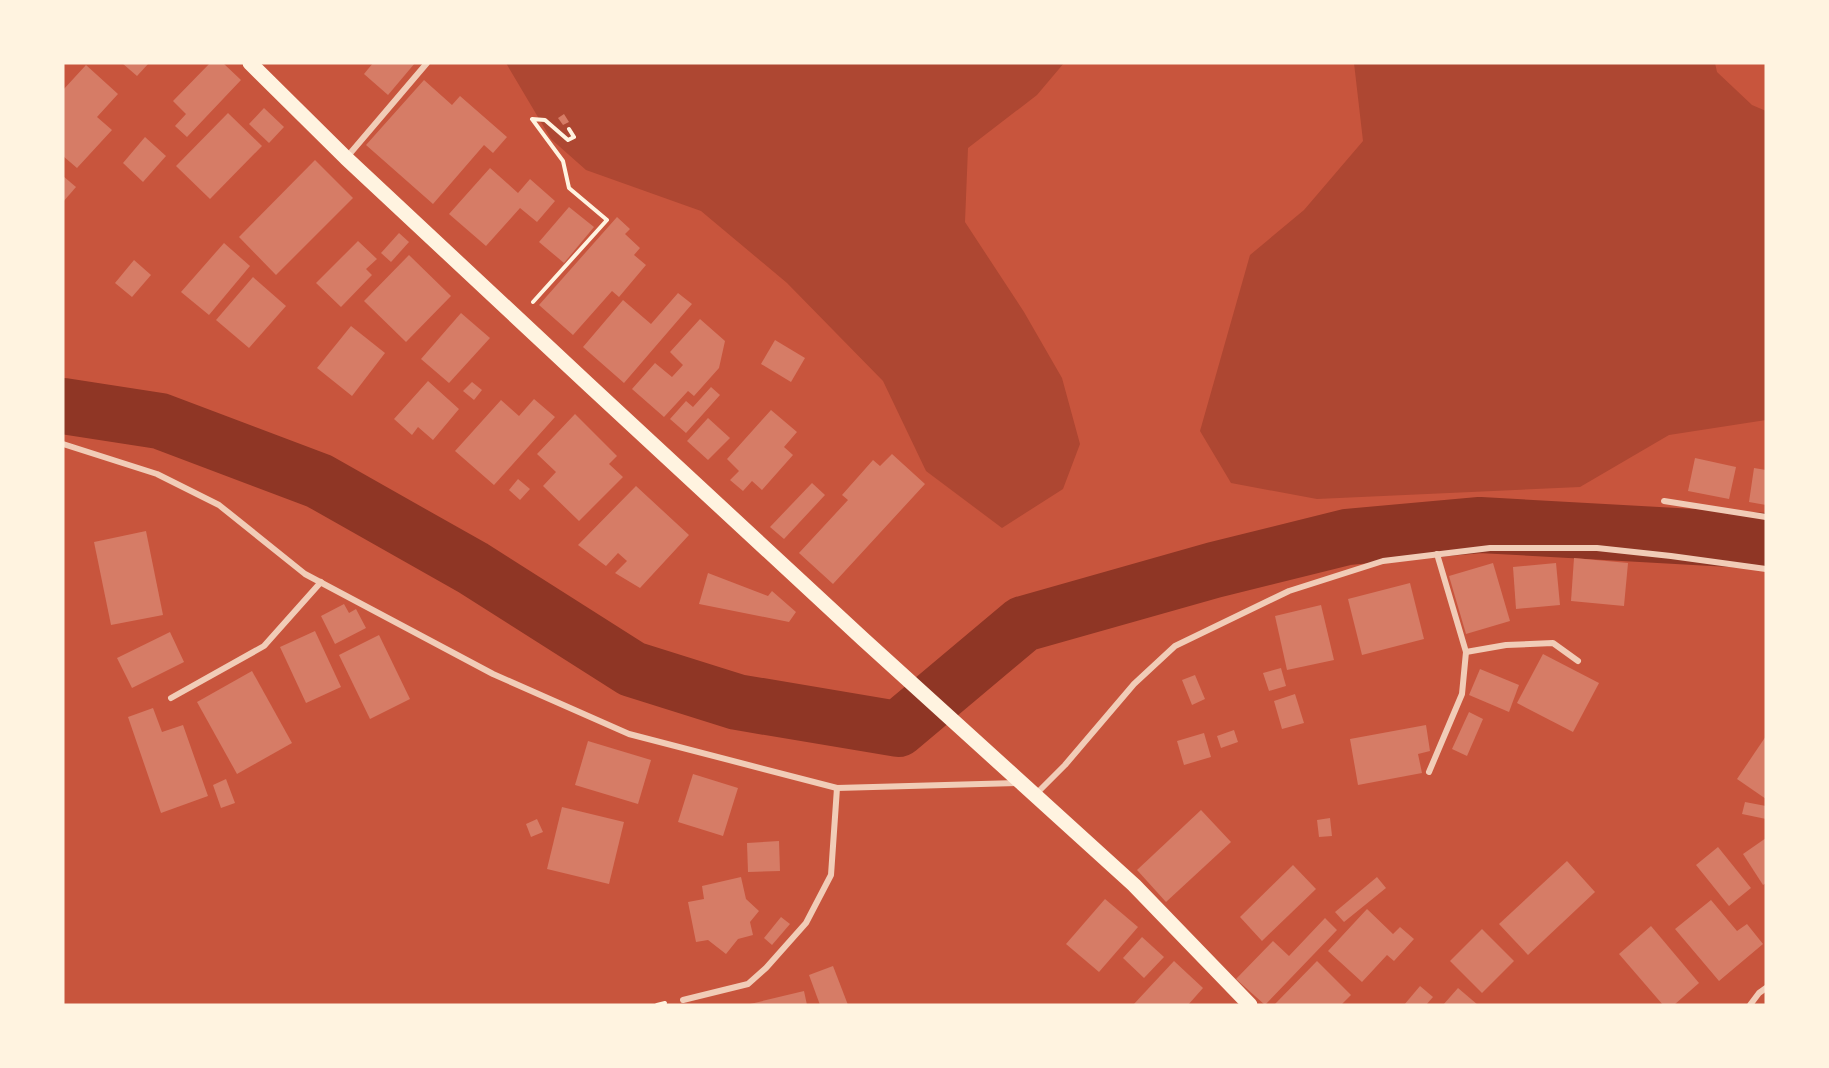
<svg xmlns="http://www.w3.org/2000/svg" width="1829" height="1068" viewBox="0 0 1829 1068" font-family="Manrope,sans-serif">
<rect width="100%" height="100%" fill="#c8553d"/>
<g fill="#ae4732">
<path d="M506,63h558l-27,32 -69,53 -3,74 59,90 38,66 18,66 -17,45 -61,39 -76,-57 -43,-90 -96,-98 -86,-72 -115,-41 -35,-31z"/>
<path d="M1354,63h361l2,9 35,33 14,6v309l-97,15 -89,52 -263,12 -86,-16 -31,-52 50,-176 54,-45 59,-69z"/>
</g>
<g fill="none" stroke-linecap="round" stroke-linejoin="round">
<path stroke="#8f3625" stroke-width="56" d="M63,406l97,15 159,60 154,87 159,101 105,33 161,27 125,-105 191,-54 133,-33 133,-12 286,16"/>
</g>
<g fill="#d67c66">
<path d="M122,63h27l-12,13z"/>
<path d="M210,63h13l18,17 -54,57 -12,-11 11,-12 -13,-13z"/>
<path d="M373,63h42l-27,32 -24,-21z"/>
<path d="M86,65l32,29 -21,23 15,13 -35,38 -14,-12v-66z"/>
<path d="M424,80l28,25 8,-9 47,41 -14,16 -9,-8 -51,59 -67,-59z"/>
<path d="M264,108l20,19 -15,16 -20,-19z"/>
<path d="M228,113l34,33 -52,53 -34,-33z"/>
<path d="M564,114l5,8 -6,3 -5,-7z"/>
<path d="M145,137l21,19 -23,26 -20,-19z"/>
<path d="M315,160l38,38 -77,77 -37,-38z"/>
<path d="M490,168l28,25 12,-14 25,22 -18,21 -17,-14 -34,38 -37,-32z"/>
<path d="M63,176l13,11 -13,15z"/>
<path d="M569,207l25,20 -30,36 -25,-21z"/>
<path d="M617,217l13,12 -5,5 15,14 -6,7 12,10 -27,32 -7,-6 -39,44 -34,-30z"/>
<path d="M399,233l10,9 -18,20 -10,-9z"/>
<path d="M358,241l19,18 -11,10 6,6 -31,32 -25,-24z"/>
<path d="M224,243l26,23 -41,49 -28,-23z"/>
<path d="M409,255l42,41 -45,46 -42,-41z"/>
<path d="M134,260l17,15 -19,22 -17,-14z"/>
<path d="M253,277l33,29 -37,42 -33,-28z"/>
<path d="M678,293l14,11 -68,79 -41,-36 40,-47 28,24z"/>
<path d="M461,313l29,25 -41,45 -28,-24z"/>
<path d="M700,319l25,22 -6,27 -25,28 -6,-5 -24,26 -32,-28 23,-26 17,14 11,-12 -13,-13z"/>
<path d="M351,326l34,27 -33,43 -35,-28z"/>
<path d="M775,340l30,18 -14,24 -30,-18z"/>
<path d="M428,381l31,28 -26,31 -15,-13 -6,8 -18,-16z"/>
<path d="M472,382l10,8 -8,10 -11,-9z"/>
<path d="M711,387l9,8 -34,38 -16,-14 16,-18 7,6z"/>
<path d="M534,399l21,18 -61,68 -39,-34 46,-51 18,16z"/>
<path d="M771,410l26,22 -13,15 9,8 -31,35 -10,-9 -9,10 -13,-11 9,-9 -12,-12z"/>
<path d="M575,414l42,42 -8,8 14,13 -44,44 -36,-35 13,-14 -19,-18z"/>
<path d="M708,418l22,20 -22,22 -21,-19z"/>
<path d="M892,454l33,30 -92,100 -34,-31 49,-53 -6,-5 31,-35 7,6z"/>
<path d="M1695,458l41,9 -7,32 -41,-8z"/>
<path d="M1754,468l12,2v35l-17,-3z"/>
<path d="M518,479l12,10 -10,11 -11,-10z"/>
<path d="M812,483l13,12 -41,44 -14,-12z"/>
<path d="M636,486l53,49 -49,53 -25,-15 12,-12 -9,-8 -12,13 -28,-21z"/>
<path d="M146,531l17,84 -52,10 -17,-83z"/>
<path d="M1574,558l54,5 -4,43 -53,-5z"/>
<path d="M1493,563l17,58 -44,13 -17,-58z"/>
<path d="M1556,563l4,42 -44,4 -3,-42z"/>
<path d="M708,573l60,23 4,-5 24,21 -7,10 -90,-18z"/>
<path d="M1410,583l14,56 -62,16 -14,-56z"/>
<path d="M344,604l5,9 7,-4 10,19 -31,16 -14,-28z"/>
<path d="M1321,605l13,55 -47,10 -12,-54z"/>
<path d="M315,631l26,56 -35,16 -26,-56z"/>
<path d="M170,632l14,30 -52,26 -15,-30z"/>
<path d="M379,635l31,64 -40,20 -31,-64z"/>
<path d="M1543,654l56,29 -26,49 -56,-29z"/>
<path d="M1281,668l5,18 -17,5 -6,-18z"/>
<path d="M1480,669l39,16 -10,27 -40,-17z"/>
<path d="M252,671l40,72 -55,31 -40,-72z"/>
<path d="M1195,675l10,24 -13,6 -10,-25z"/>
<path d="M1295,694l9,29 -22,6 -8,-28z"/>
<path d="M153,708l9,24 21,-7 25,71 -47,17 -33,-96z"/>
<path d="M1469,712l14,7 -16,37 -15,-7z"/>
<path d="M1426,725l4,26 -12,3 4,19 -64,12 -8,-46z"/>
<path d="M1234,730l4,12 -17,6 -4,-12z"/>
<path d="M1204,733l7,24 -27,8 -7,-24z"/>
<path d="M1766,736v63l-29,-20z"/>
<path d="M588,741l63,19 -13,44 -63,-19z"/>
<path d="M693,774l45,14 -15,48 -45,-14z"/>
<path d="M226,779l9,24 -14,5 -8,-23z"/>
<path d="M1745,802l21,4v13l-24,-5z"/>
<path d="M562,807l62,15 -15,62 -62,-15z"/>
<path d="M1201,810l30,32 -65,60 -29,-32z"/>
<path d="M1330,818l2,18 -13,1 -2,-17z"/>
<path d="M537,819l6,13 -12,5 -5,-13z"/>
<path d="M1766,838v45l-3,2 -20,-31z"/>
<path d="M779,841l1,30 -32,1 -1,-29z"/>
<path d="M1718,847l33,41 -22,18 -33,-41z"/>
<path d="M1567,861l28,31 -67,63 -29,-31z"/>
<path d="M1293,865l23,24 -54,52 -22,-24z"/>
<path d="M741,877l5,22 13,12 -9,11 3,13 -15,4 -12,15 -18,-14 -12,2 -8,-40 16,-3 -2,-13z"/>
<path d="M1377,877l9,11 -42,34 -9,-10z"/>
<path d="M1105,899l33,28 -39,45 -33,-28z"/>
<path d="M1711,900l26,31 10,-7 16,20 -44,37 -44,-52z"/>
<path d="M1367,909l26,25 7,-7 14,12 -20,22 -7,-6 -25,27 -34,-31z"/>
<path d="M781,917l9,7 -18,21 -8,-7z"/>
<path d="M1325,918l12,12 -72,75 -29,-26 37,-38 16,15z"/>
<path d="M1651,926l48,57 -25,22h-11l-44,-51z"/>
<path d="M1482,929l32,32 -32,32 -32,-32z"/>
<path d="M1142,937l22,20 -20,21 -21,-20z"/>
<path d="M1174,961l29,27 -15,17h-55z"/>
<path d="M1317,961l34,34 -10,10h-67z"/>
<path d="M833,966l15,39h-28l-11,-30z"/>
<path d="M1420,986l13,11 -7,8h-22z"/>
<path d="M1458,988l20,17h-35z"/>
<path d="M804,991l3,14h-56l-1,-1z"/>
</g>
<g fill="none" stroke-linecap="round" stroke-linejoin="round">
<g stroke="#fff3e0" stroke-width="4">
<path d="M533,302l74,-82 -38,-32 -6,-27 -31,-42 13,1 23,20 6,-3 -5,-8"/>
<path d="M657,1005l8,-2"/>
</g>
<g stroke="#f1ccb7" stroke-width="6">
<path d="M347,157l80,-94"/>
<path d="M63,444l94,30 62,31 86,69 188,100 136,60 208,54 180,-5"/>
<path d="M1664,501l102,16"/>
<path d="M1466,652l40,-7 47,-2 25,18"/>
<path d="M171,698l93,-52 57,-64"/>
<path d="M1429,772l33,-78 4,-42 -29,-98"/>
<path d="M1035,795l30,-30 69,-81 41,-38 114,-55 94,-30 107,-13h107l74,8 95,13"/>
<path d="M683,1000l65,-16 18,-16 40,-45 25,-48 6,-87"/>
<path d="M1750,1005l9,-12 7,-5"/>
</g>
<path stroke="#fff3e0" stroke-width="15" d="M250,63l96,95 244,228 273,253 271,246 116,120"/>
</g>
<rect width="1829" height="1068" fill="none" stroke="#fff3e0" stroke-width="129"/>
</svg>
